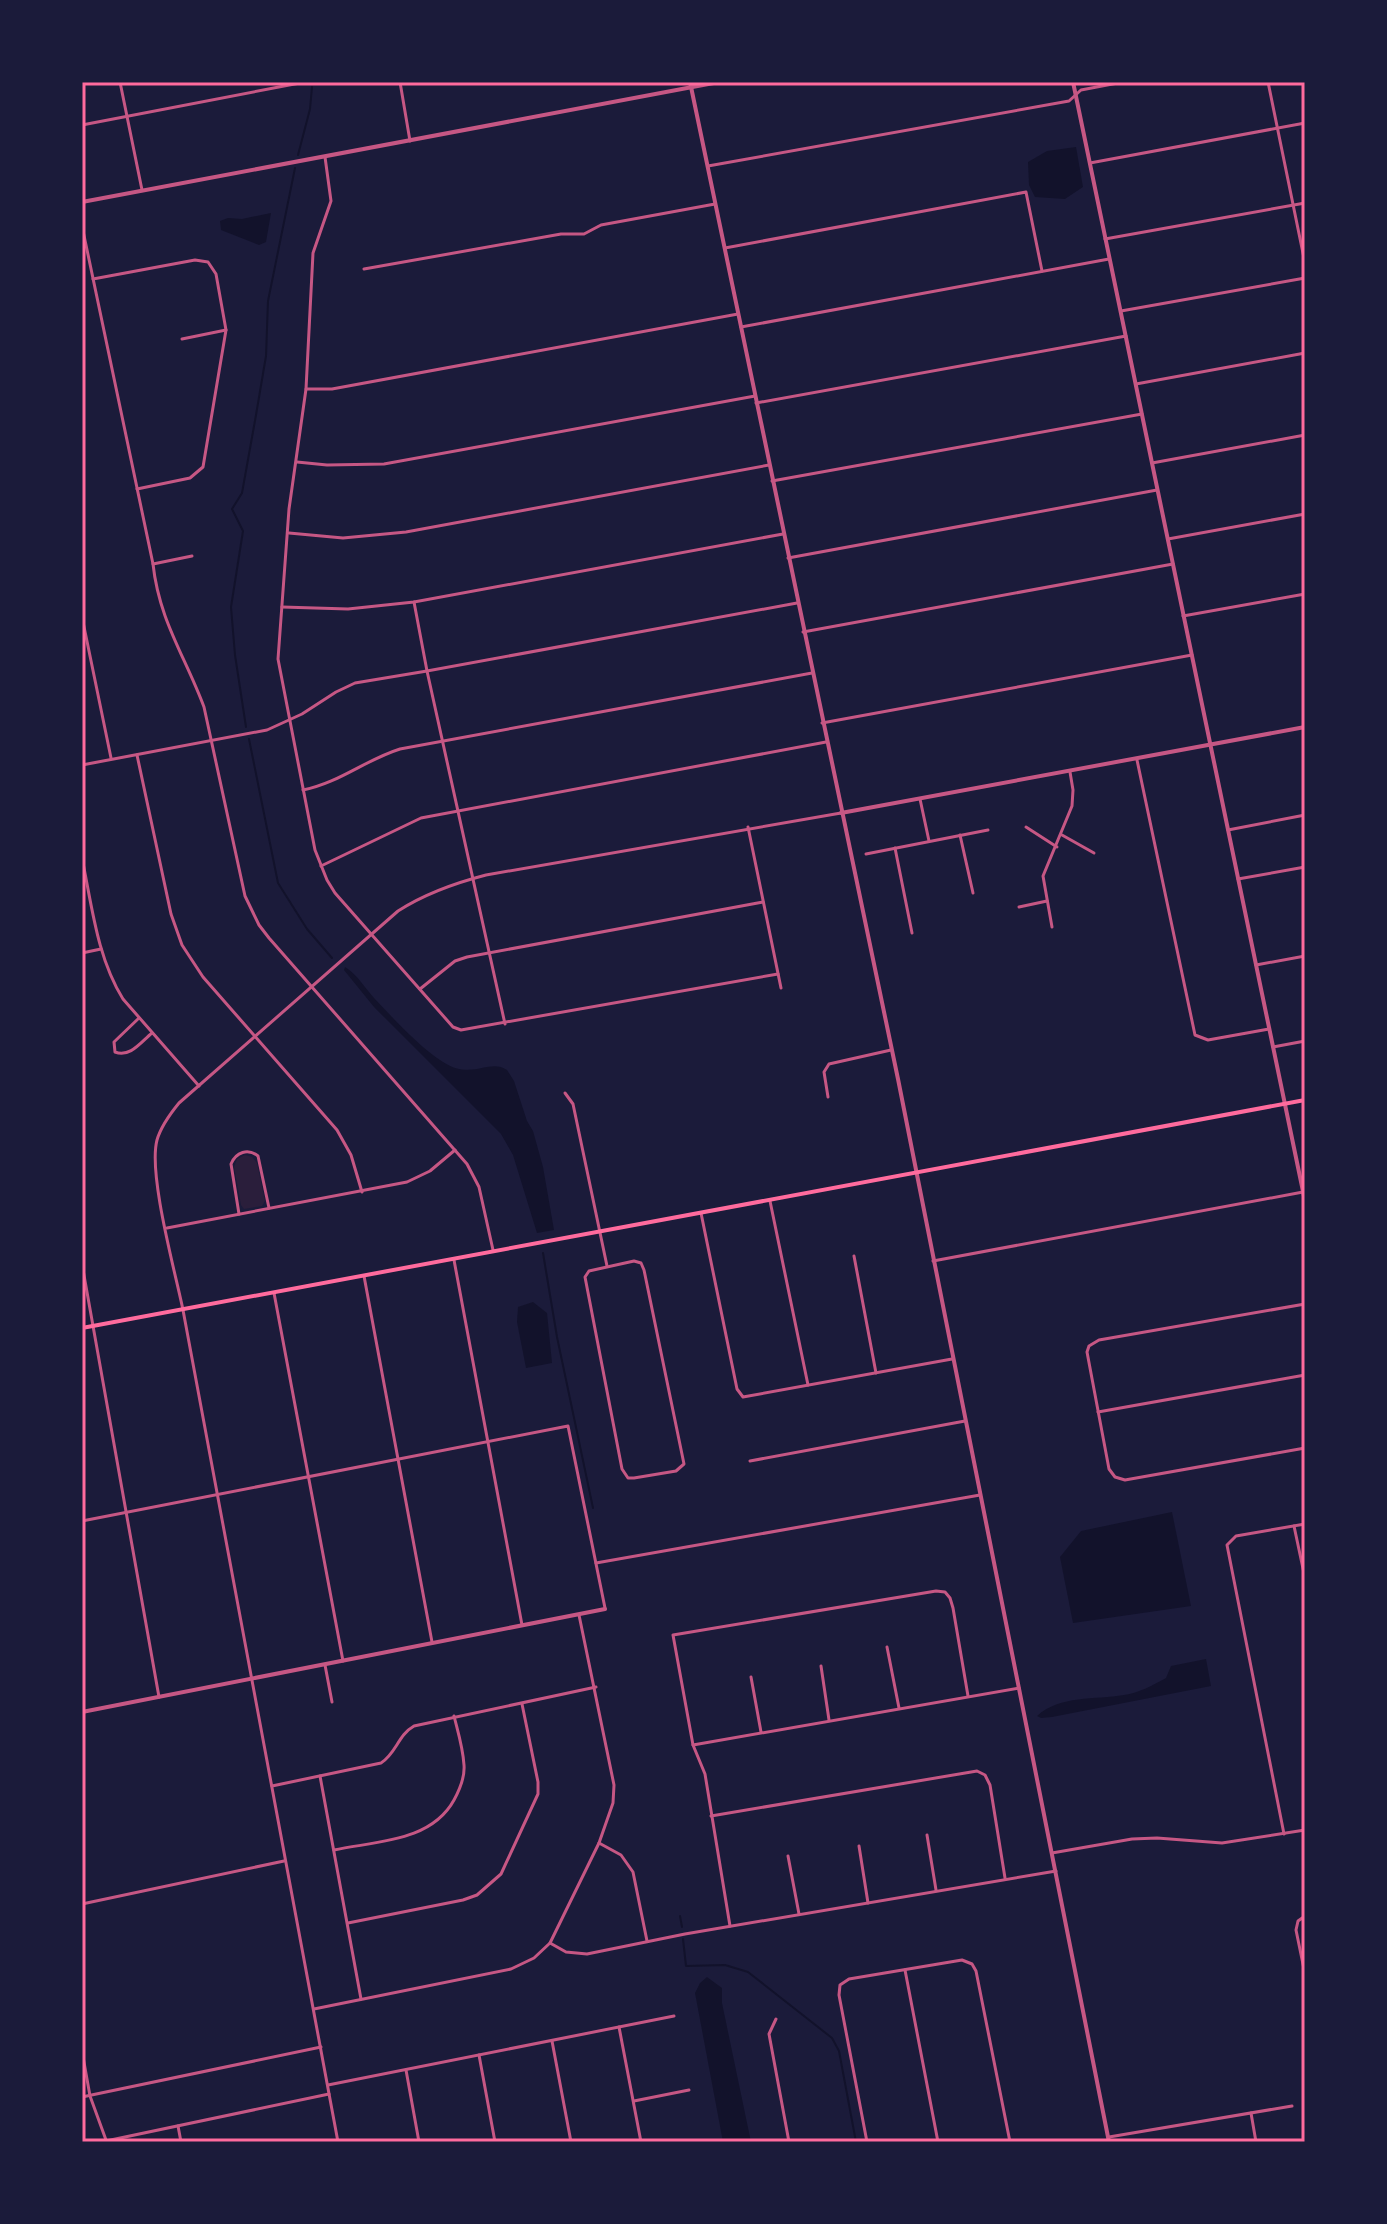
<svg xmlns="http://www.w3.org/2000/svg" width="1387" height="2224" viewBox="0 0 1387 2224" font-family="'Roboto Condensed',sans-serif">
<rect width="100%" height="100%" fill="#1b1b3a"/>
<path fill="#2a1e3b" d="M245,1155l7,2 5,6 8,38 -3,5 -18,3 -3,-4 -7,-38 3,-8z"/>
<g fill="#12122b">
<path d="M1076,147l7,40 -18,12 -30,-2 -6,-12 -1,-23 19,-11z"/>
<path d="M271,213l-5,29 -7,3 -38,-15 -1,-9 8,-3 14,1z"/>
<path d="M345,967c12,7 20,21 29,31 21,22 43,47 69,64 29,19 46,-4 64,8l7,11 13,40 6,10 10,36 11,63 -17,3 -24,-78 -12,-21 -127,-127 -30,-37z"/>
<path d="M533,1302l14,11 5,50 -26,5 -9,-46 1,-15z"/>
<path d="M1172,1512l19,94 -118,17 -13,-66 21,-26z"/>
<path d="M1206,1659l5,27 -159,31 -11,1 -4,-2c23,-21 58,-16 87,-21 15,-2 29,-10 42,-17l5,-12z"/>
<path d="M707,1977l15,11v15l29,139h-28l-28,-149 5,-10z"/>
</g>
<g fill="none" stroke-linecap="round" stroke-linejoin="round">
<g stroke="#12122b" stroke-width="2">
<path d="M298,155l12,-46 2,-22"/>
<path d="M246,727l-11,-72 -4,-48 12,-76 -11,-22 10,-16 14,-78 10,-59 2,-55 27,-133"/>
<path d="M249,739l29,144 29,46 25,29"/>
<path d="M543,1253l14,84 36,171"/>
<path d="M680,1916l2,11"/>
<path d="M683,1939l3,27 39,-1 23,7 84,66 7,13 17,91"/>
</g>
<g stroke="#c65784" stroke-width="3">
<path d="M120,82l22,108"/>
<path d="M400,82l10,59"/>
<path d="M1268,82l37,181"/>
<path d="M82,125l223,-43"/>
<path d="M325,157l6,44 -18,52 -7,136 -17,120 -11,150 37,191 12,30 8,13 118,134 8,3 317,-56"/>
<path d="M1090,163l215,-40"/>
<path d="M708,166l361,-65 12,-11 42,-8"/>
<path d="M82,226l71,338c6,56 32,92 51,143l41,189 14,29 10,13 198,226 12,23 14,63"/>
<path d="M1105,239l200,-36"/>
<path d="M725,248l301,-56 16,79"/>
<path d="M364,269l197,-35h23l17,-9 114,-21"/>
<path d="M93,279l102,-19 13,2 8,12 10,56 -23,137 -13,11 -53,11"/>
<path d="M1121,311l184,-33"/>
<path d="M741,327l368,-68"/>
<path d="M182,339l44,-9"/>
<path d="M1136,384l169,-31"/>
<path d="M306,389h26l406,-75"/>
<path d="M756,403l370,-67"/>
<path d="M297,462l30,3 57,-1 371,-68"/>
<path d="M1152,463l153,-28"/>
<path d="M772,481l370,-67"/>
<path d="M289,533l54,5 63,-6 363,-67"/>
<path d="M1168,539l137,-25"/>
<path d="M788,558l369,-68"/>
<path d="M153,564l39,-8"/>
<path d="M414,602l13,69 78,353"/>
<path d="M282,607l66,2 66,-7 369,-68"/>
<path d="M1183,616l122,-22"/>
<path d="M82,617l29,141"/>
<path d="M803,632l370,-68"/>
<path d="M822,723l370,-68"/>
<path d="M137,755l34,159 11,31 21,32 134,153 14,25 11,37"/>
<path d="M1137,760l58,275 13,5 61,-11"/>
<path d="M82,765l185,-35 35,-16 34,-22 19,-9 72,-12 370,-68"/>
<path d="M303,790c36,-7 62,-30 97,-41l412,-76"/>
<path d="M920,799l9,42"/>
<path d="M748,827l33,161"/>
<path d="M1026,827l31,20"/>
<path d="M1228,830l77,-15"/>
<path d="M960,835l13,58"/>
<path d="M1062,835l32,18"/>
<path d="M895,848l17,85"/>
<path d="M866,854l122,-24"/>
<path d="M82,858c10,48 15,99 41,141l76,87"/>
<path d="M321,866l100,-48 405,-76"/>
<path d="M1238,879l67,-12"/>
<path d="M1019,907l28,-6"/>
<path d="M1052,927l-9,-51 29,-70 1,-16 -3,-18"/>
<path d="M82,953l19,-4"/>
<path d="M1256,965l49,-9"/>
<path d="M420,989l35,-28 12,-4 296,-55"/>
<path d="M139,1018l-25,24 1,10c15,6 26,-10 37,-19"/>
<path d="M1273,1047l32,-6"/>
<path d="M565,1093l8,11 34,162"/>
<path d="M828,1097l-4,-25 5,-8 62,-14"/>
<path d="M770,1201l38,184"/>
<path d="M701,1213l36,176 6,8 209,-38"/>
<path d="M239,1214l-8,-50c5,-12 17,-16 27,-8l11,52"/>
<path d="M167,1228l240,-46 23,-11 25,-21"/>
<path d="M854,1256l22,117"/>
<path d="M454,1260l68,365"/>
<path d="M634,1261l7,2 3,7 40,194 -8,7 -42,7h-6l-6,-9 -37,-192 4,-6z"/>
<path d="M933,1261l370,-69"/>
<path d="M82,1264l77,433"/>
<path d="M364,1276l68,366"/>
<path d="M274,1293l69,368"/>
<path d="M1305,1304l-206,36 -10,6 -2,6 22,117 6,8 10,3 180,-32"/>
<path d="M1098,1412l207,-37"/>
<path d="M750,1461l215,-40"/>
<path d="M82,1521l486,-95 37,182"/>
<path d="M1294,1526l11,52"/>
<path d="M596,1563l384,-68"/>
<path d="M887,1647l12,61"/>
<path d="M325,1665l7,37"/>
<path d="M821,1666l8,54"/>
<path d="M751,1677l10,55"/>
<path d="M693,1745l326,-57"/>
<path d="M320,1776l41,223"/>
<path d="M272,1786l109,-23c15,-9 17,-28 33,-37l182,-39"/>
<path d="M711,1816l266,-45 8,4 5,10 15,93"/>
<path d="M1284,1834l-57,-289 9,-9 69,-12"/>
<path d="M927,1835l9,55"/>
<path d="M599,1843l22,12 12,17 14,69"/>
<path d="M859,1846l9,57"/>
<path d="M334,1850c42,-9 97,-8 120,-50 6,-11 11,-23 10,-35 -1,-17 -6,-33 -10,-49"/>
<path d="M1052,1853l80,-14 25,-1 65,5 83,-13"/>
<path d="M788,1856l11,58"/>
<path d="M82,1904l202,-43"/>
<path d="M1305,1916l-7,5 -2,9 9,44"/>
<path d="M348,1923l115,-23 14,-5 24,-21 37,-80v-12l-16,-78"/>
<path d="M730,1926l-25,-152 -12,-29 -20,-110 263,-44 9,1 5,6 3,10 15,88"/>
<path d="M550,1943l16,9 21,2 98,-20 371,-63"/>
<path d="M905,1970l33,172"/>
<path d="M314,2009l197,-40 23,-11 16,-15 49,-100 14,-40 1,-18 -35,-170"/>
<path d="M776,2019l-7,15 20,108"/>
<path d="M619,2027l22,115"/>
<path d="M552,2041l19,101"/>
<path d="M82,2051l8,45 16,44"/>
<path d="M479,2055l16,87"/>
<path d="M406,2070l13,72"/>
<path d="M328,2085l346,-69"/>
<path d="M82,2097l239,-50"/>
<path d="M634,2101l55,-11"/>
<path d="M1251,2113l5,29"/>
<path d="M178,2126l3,16"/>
<path d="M1109,2137l183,-31"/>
<path d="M106,2141l223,-47"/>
<path d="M338,2142l-155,-832c-8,-39 -35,-136 -26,-170 4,-14 13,-26 22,-37l219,-192c28,-18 57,-28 88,-36l355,-62"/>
<path d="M867,2142l-28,-147 1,-10 9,-6 113,-19 10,4 4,7 34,171"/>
</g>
<g stroke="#c65784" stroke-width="4">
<path d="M690,82l208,997 211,1063"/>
<path d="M1073,82l232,1119"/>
<path d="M82,202l637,-120"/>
<path d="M841,813l464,-86"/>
<path d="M82,1712l523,-103"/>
</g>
<path stroke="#ff6b9d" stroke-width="4" d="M82,1328l1223,-228"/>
</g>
<rect width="1387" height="2224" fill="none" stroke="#1b1b3a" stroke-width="168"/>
<rect x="84" y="84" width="1219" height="2056" fill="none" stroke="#ff6b9d" stroke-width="3"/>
</svg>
